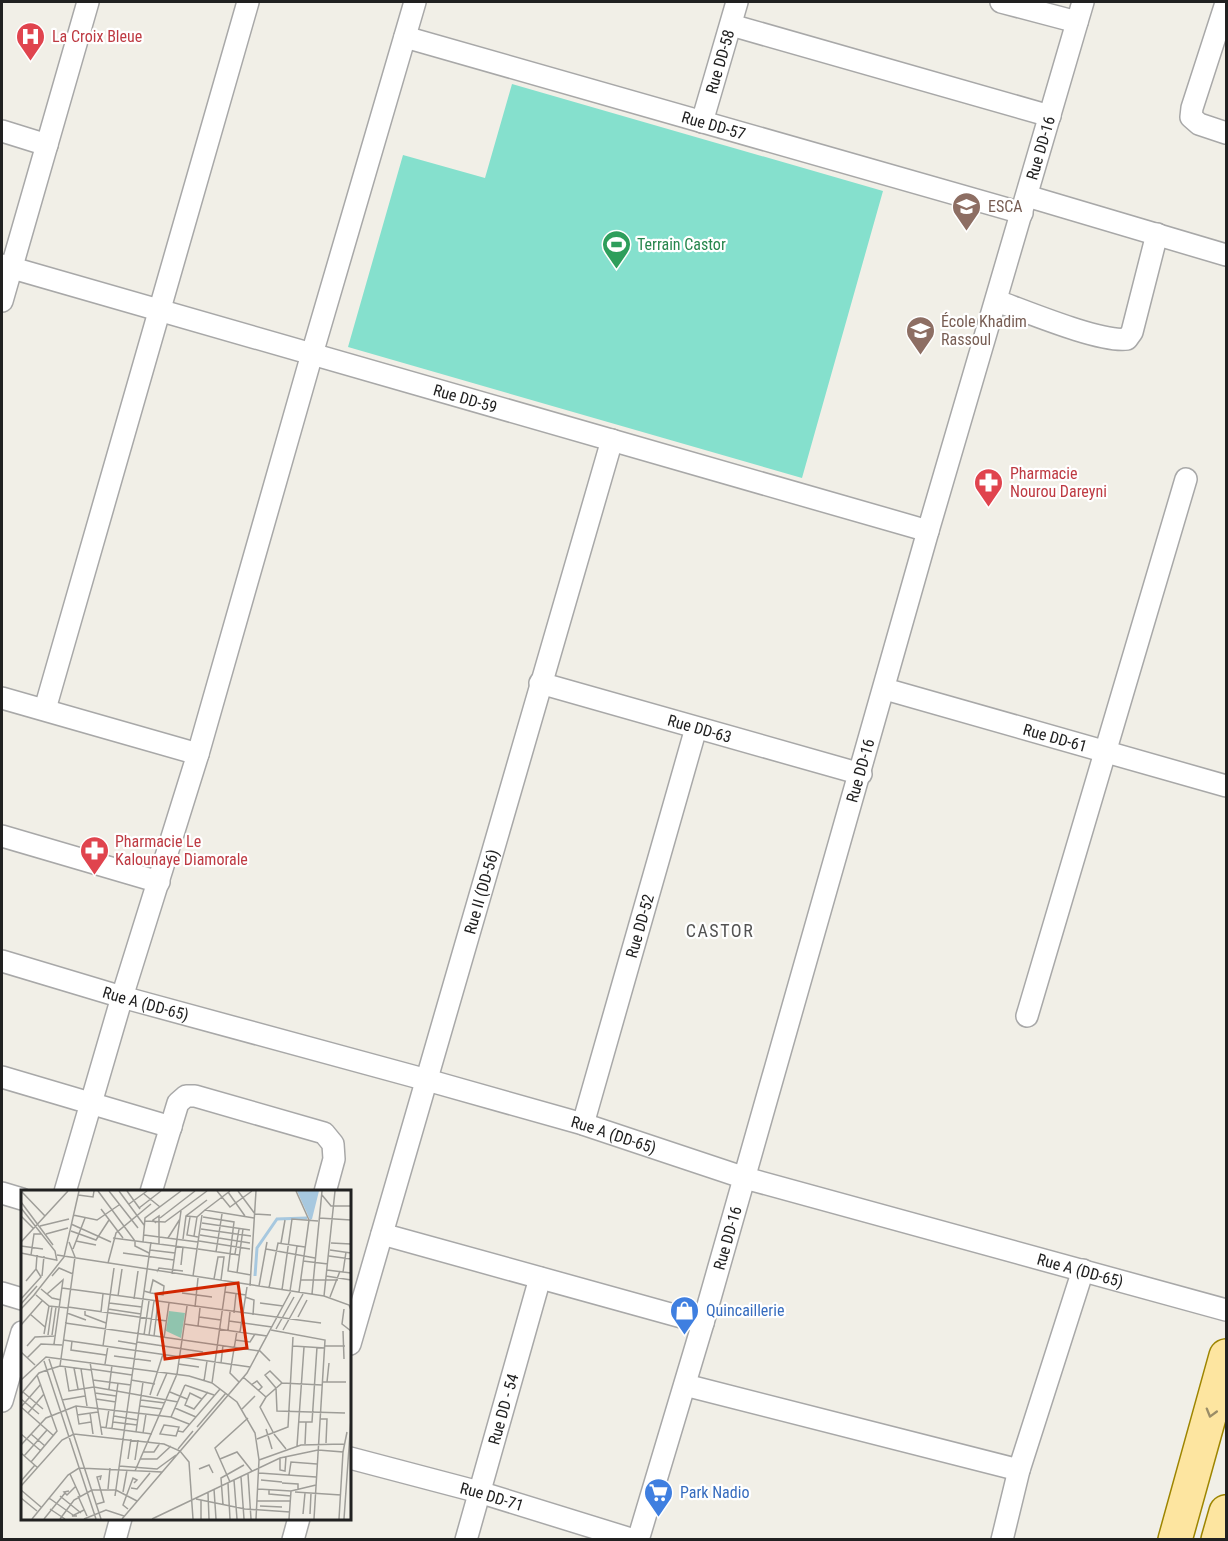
<svg xmlns="http://www.w3.org/2000/svg" width="1228" height="1541" viewBox="0 0 1228 1541" font-family="'Roboto Condensed',sans-serif">
<rect width="100%" height="100%" fill="#f1efe7"/>
<path fill="#85e0cd" d="M512,84l371,107 -81,287 -454,-131 55,-192 82,23z"/>
<g fill="none" stroke-linecap="round" stroke-linejoin="round">
<defs>
<g id="street">
<path d="M1001,2l76,20"/>
<path d="M1226,3l-34,105 -1,9 8,7 27,9"/>
<path d="M731,25l319,91"/>
<path id="s1" d="M405,37l617,176"/>
<path id="s2" d="M702,122l35,-120"/>
<path d="M2,131l45,14"/>
<path d="M1027,196l199,59"/>
<path id="s3" d="M2,265l926,266"/>
<path d="M2,301l86,-299"/>
<path d="M997,301c28,10 104,42 130,38l5,-7 25,-98"/>
<path id="s4" d="M540,683l321,91"/>
<path id="s5" d="M885,689l341,97"/>
<path d="M2,698l196,56"/>
<path d="M45,709l203,-707"/>
<path d="M2,836l157,46"/>
<path id="s6" d="M2,961l120,36 305,83 156,44 162,54 481,132"/>
<path d="M1027,1016l159,-537"/>
<path d="M2,1077l169,50"/>
<path id="s7" d="M583,1124l113,-396"/>
<path d="M65,1192l57,-195 76,-243 114,-400 103,-352"/>
<path d="M151,1192l27,-89 8,-7h9l129,37 9,11 1,15 -9,33"/>
<path d="M2,1193l20,6"/>
<path d="M382,1234l321,89"/>
<path d="M2,1293l20,6"/>
<path id="s8" d="M350,1344l262,-904"/>
<path d="M685,1385l334,85"/>
<path d="M2,1401l20,-69"/>
<path id="s9" d="M350,1458l129,34 155,48"/>
<path d="M115,1540l6,-22"/>
<path d="M293,1540l6,-22"/>
<path id="s10" d="M466,1540l74,-262"/>
<path id="s11" d="M638,1540l65,-217 225,-792 155,-529"/>
<path d="M1002,1540l17,-70 64,-200"/>
</g>
<g id="primary">
<path d="M1175,1540l51,-184"/>
<path d="M1218,1540l8,-28"/>
</g>
</defs>
<use href="#street" stroke="#a8a8a8" stroke-width="24"/>
<use href="#primary" stroke="#9d8500" stroke-width="36"/>
<use href="#street" stroke="#fff" stroke-width="21"/>
<use href="#primary" stroke="#fde5a0" stroke-width="33"/>
</g>
<defs><path id="oneway-chevron" d="M-2-3.5L2.5 0L-2 3.5" fill="none" stroke-width="1.6" stroke-linecap="round" stroke-linejoin="round" transform="scale(1.5)"/></defs>
<use stroke="#9a8d67" href="#oneway-chevron" transform="translate(1211 1413) rotate(106)"/>
<defs>
<symbol id="hospital-pin" viewBox="-11 -11 22 30"><path d="M0 17L-7.5 6A9.5 9.5 0 1 1 7.5 6Z" fill="#e0444e" stroke="#fff"/><path d="M-5-5h3v3.5h4V-5h3V5h-3V1.5h-4V5h-3Z" fill="#fff"/></symbol>
<symbol id="university-pin" viewBox="-11 -11 22 30"><path d="M0 17L-7.5 6A9.5 9.5 0 1 1 7.5 6Z" fill="#8d6e63" stroke="#fff"/><path d="M0-5L7-2L0 1L-7-2ZM-4 1L0 2.5L4 1V4Q0 6-4 4Z" fill="#fff"/></symbol>
<symbol id="stadium-pin" viewBox="-11 -11 22 30"><path d="M0 17L-7.5 6A9.5 9.5 0 1 1 7.5 6Z" fill="#2e9e5b" stroke="#fff"/><path d="M0-5a6.5 5 0 1 0 0 10a6.5 5 0 1 0 0-10ZM-3.5-1.8h7v3.6h-7Z" fill="#fff"/></symbol>
<symbol id="school-pin" viewBox="-11 -11 22 30"><path d="M0 17L-7.5 6A9.5 9.5 0 1 1 7.5 6Z" fill="#8d6e63" stroke="#fff"/><path d="M0-5L7-2L0 1L-7-2ZM-4 1L0 2.5L4 1V4Q0 6-4 4Z" fill="#fff"/></symbol>
<symbol id="pharmacy-pin" viewBox="-11 -11 22 30"><path d="M0 17L-7.5 6A9.5 9.5 0 1 1 7.5 6Z" fill="#e0444e" stroke="#fff"/><path d="M-2-6h4v4h4v4h-4v4h-4v-4h-4v-4h4Z" fill="#fff"/></symbol>
<symbol id="shop-pin" viewBox="-11 -11 22 30"><path d="M0 17L-7.5 6A9.5 9.5 0 1 1 7.5 6Z" fill="#3f7fe0" stroke="#fff"/><path d="M-5-2.5h2.3a2.7 3.5 0 0 1 5.4 0H5L5.5 6h-11ZM-1.5-2.5h3a1.5 2.3 0 0 0-3 0Z" fill="#fff"/></symbol>
<symbol id="supermarket-pin" viewBox="-11 -11 22 30"><path d="M0 17L-7.5 6A9.5 9.5 0 1 1 7.5 6Z" fill="#3f7fe0" stroke="#fff"/><path d="M-6-5.5h2.5l.6 2H6L4.5 2H-2.5L-4.4-4H-6ZM-1.5 3.2a1.3 1.3 0 1 0 .1 0ZM3 3.2a1.3 1.3 0 1 0 .1 0Z" fill="#fff"/></symbol>
</defs>
<g fill-rule="evenodd">
<use href="#hospital-pin" x="14" y="20" width="33" height="45"/>
<use href="#university-pin" x="950" y="190" width="33" height="45"/>
<use href="#stadium-pin" x="600" y="228" width="33" height="45"/>
<use href="#school-pin" x="904" y="314" width="33" height="45"/>
<use href="#pharmacy-pin" x="972" y="466" width="33" height="45"/>
<use href="#pharmacy-pin" x="78" y="834" width="33" height="45"/>
<use href="#shop-pin" x="668" y="1294" width="33" height="45"/>
<use href="#supermarket-pin" x="642" y="1476" width="33" height="45"/>
</g>
<g text-anchor="middle" stroke-width="4.5" stroke-linejoin="round" paint-order="stroke">
<g font-size="16" fill="#be3a42" stroke="#fff" text-anchor="start">
<text x="52" y="42">La Croix Bleue</text>
<text x="1010" y="479">Pharmacie<tspan x="1010" dy="18">Nourou Dareyni</tspan></text>
<text x="115" y="847">Pharmacie Le<tspan x="115" dy="18">Kalounaye Diamorale</tspan></text>
</g>
<g font-size="16" fill="#212121" stroke="#fff">
<text dy="6" stroke="none"><textPath href="#s2" startOffset="63">Rue DD-58</textPath></text>
<text dy="6" stroke="none"><textPath href="#s1" startOffset="321">Rue DD-57</textPath></text>
<text dy="6" stroke="none"><textPath href="#s11" startOffset="1449">Rue DD-16</textPath></text>
<text dy="6" stroke="none"><textPath href="#s3" startOffset="482">Rue DD-59</textPath></text>
<text dy="6" stroke="none"><textPath href="#s4" startOffset="166">Rue DD-63</textPath></text>
<text dy="6" stroke="none"><textPath href="#s5" startOffset="177">Rue DD-61</textPath></text>
<text dy="6" stroke="none"><textPath href="#s11" startOffset="801">Rue DD-16</textPath></text>
<text dy="6" stroke="none"><textPath href="#s8" startOffset="471">Rue II (DD-56)</textPath></text>
<text dy="6" stroke="none"><textPath href="#s7" startOffset="206">Rue DD-52</textPath></text>
<text dy="6" stroke="none"><textPath href="#s6" startOffset="150">Rue A (DD-65)</textPath></text>
<text dy="6" stroke="none"><textPath href="#s6" startOffset="636">Rue A (DD-65)</textPath></text>
<text dy="6" stroke="none"><textPath href="#s11" startOffset="315">Rue DD-16</textPath></text>
<text dy="6" stroke="none"><textPath href="#s6" startOffset="1122">Rue A (DD-65)</textPath></text>
<text dy="6" stroke="none"><textPath href="#s10" startOffset="136">Rue DD - 54</textPath></text>
<text dy="6" stroke="none"><textPath href="#s9" startOffset="147">Rue DD-71</textPath></text>
</g>
<g font-size="16" fill="#785e54" stroke="#fff" text-anchor="start">
<text x="988" y="212">ESCA</text>
<text x="941" y="327">École Khadim<tspan x="941" dy="18">Rassoul</tspan></text>
</g>
<g font-size="16" fill="#27864d" stroke="#fff" text-anchor="start">
<text x="637" y="250">Terrain Castor</text>
</g>
<g font-size="16" fill="#366cbe" stroke="#fff" text-anchor="start">
<text x="706" y="1316">Quincaillerie</text>
<text x="680" y="1498">Park Nadio</text>
</g>
<g font-size="18" letter-spacing="1.5" fill="#545454" stroke="#fff">
<text x="720" y="937">CASTOR</text>
</g>
</g>
<g transform="translate(21 1190)">
<rect width="330" height="330" fill="#f1efe7"/>
<path d="M148,121l16,2 -4,25 -15,-7z" fill="#85e0cd"/>
<path d="M276,1h22l-7,28 -2,1z" fill="#a7c8df"/>
<path fill="none" stroke="#a7c8df" stroke-width="3" d="M234,86l2,-28 20,-29 30,-1"/>
<path fill="none" stroke="#9e9d98" stroke-width="1.5" d="M0,1l24,25M77,1l37,50v5l14,7M88,1l29,37M98,1l25,34M106,1l13,18M196,1l13,16 22,-16M217,1l17,23 16,1M275,1l13,29 -10,72M207,2l17,24M123,4l16,13M57,5l15,2 1,-6M301,5l9,11h20M0,12l32,43M108,14l18,-13M0,18l34,43 2,10M118,18l22,-17M80,19l22,29M184,20l25,-19M52,25l24,5 22,-15M0,26l13,13M165,26l11,1 8,-7 49,8M169,27l-3,18 11,2M182,27l31,5 -6,49 23,4M139,28l35,-27M298,28l32,2M124,31l20,1 42,-31M135,33l-3,-3 6,-4v28M181,33l48,7M50,34l40,18M19,36l29,-7M180,39l50,7M50,41l25,9 13,-20M25,44l22,-6M123,45l54,7M179,45l50,8M173,46l3,-19M92,48l84,11M147,48l12,-19M162,49l3,-23 21,-16M55,51l20,4M178,51l51,8M0,52l47,-51M122,52l2,-24 36,-27M260,53l4,-23M310,53l20,1M0,56l22,3M52,59l12,-31M177,59l41,6M245,59l49,9M129,60l25,3M309,60l21,3M195,62l6,-38M0,63l35,7M102,63l51,7M214,64l4,-25M10,65l3,-21h7M36,65l267,41 25,9 2,5M308,66l22,3M282,71l25,3M87,73l8,-30 35,-29M160,75l2,-18M306,80l24,3M136,82l2,-4 24,3M322,82l3,-20M216,83l6,-44M151,84l9,-63M21,86l2,-20M31,86l7,-8 14,6M172,86l9,-61M305,86l25,4M193,89l4,-22h6l-3,23M279,90h38M5,91l10,-12 1,-14M229,96l6,-95M238,96l8,-44M41,98l259,35M248,98l9,-45 27,4M20,99l11,9 9,2M261,100l10,-71 26,2M123,101l7,2 12,2 1,-9 -11,-6 -3,13M269,101l7,-45M204,102l21,3M161,103l30,4M26,104l16,-14 -9,64M291,104l10,-103M13,105l30,-38 15,-66M15,105l13,11 19,2M97,106l4,-27M303,106l11,-105M224,107l9,3 -1,15M309,107l10,-26M0,109l20,-22 -5,-8M113,109l4,-28M88,113l33,4M239,113l23,3M0,114l16,-18M47,117l99,14M174,117l3,-29M0,119l15,-16M64,119v6l21,8M87,119l33,5M323,119l-2,15 9,7M80,122l2,-18M46,123l19,7M213,123l2,-19M9,124l15,13M178,127l22,3M277,127l9,-17M208,131l43,6M44,133l195,28 10,10M163,134l83,12M0,135l21,-24M177,136l2,-18M255,139l18,-32M207,140l2,-18M250,140l54,10 -11,179M262,140l20,-36M216,141l-7,42 9,9M322,141l1,28M219,142l7,-45M23,144l5,-28M27,145l4,-29M31,145l4,-28M123,145l5,-34M128,145l5,-34M133,146l4,-34M143,148l5,-35M42,150l187,27M214,150l15,2 5,-8M51,151l-1,9 35,5M97,151l18,3M116,152l66,10M6,156l8,-9 21,-1M82,156l11,-78M272,156l32,2M304,156h20M0,162l14,13M93,166l37,5M6,168l14,-14 21,1M28,169l52,160M23,171l52,158M69,172l12,73M200,173l2,-18M84,174l3,-18M157,174l21,3M39,176l15,-109 -6,-15M44,177l4,24 25,-4 84,15M53,178l4,21M60,179l6,37M70,179l41,6M222,187l23,20M0,190l25,-23 143,19 23,7 25,19 18,31 4,27 -3,59M72,190l38,5M110,190l24,4M183,191l3,-20M302,192h23M306,192l2,-19M191,193l14,-99M261,193l-12,-12 -5,4 11,13 1,23 68,2M164,195l29,10M230,195l6,-4 5,6 -4,4M88,199l3,-24M2,202l20,17M149,202l17,7M74,203l21,3M0,204l18,-21 8,-3 13,-4 31,4M129,205l13,-41M136,206l10,-23M0,209l18,15M75,209l20,3M181,209l-12,-6 -5,12 9,4 8,-10 6,-7M41,210l23,-4M120,210l24,3M55,216l3,18 12,-2M119,216l22,3M0,217l33,29M0,217l20,-23M154,218l21,9M221,219l13,-13M7,223l16,-19M69,223l3,21M56,225l21,-3M93,226l24,4M150,227l14,-32M299,229h7l-1,24M92,232l24,3M277,232h14l5,-75M143,235l15,2 -3,9 -16,-2zM80,237l51,7M176,237l29,-34M85,238l3,-19M91,238l6,-45M245,239l6,20M157,241l5,1 37,-43M115,242l7,-50M252,242l-13,-25 6,-10 16,-14 40,2M122,243l3,-19M0,244l20,17M10,244l14,12M253,244l12,15M236,249l31,-12 5,-90M284,254l1,-22M0,255l25,-27 30,-12 95,11 18,7M276,256l7,-99M157,259l15,-18M122,262h11l6,-9M322,262l4,-20M0,263l17,15M3,266l23,-26M259,268v12l5,1 1,-15M107,269l3,-20M119,269h17l14,-13M199,269l17,-7 15,19M114,270l3,-20M238,270l42,-15 43,-1M10,272l26,-31 -20,-56M98,276l38,3 19,-14M178,279l10,-4 4,8M114,281l42,-97 10,-68M238,283l57,4M49,284l10,22M227,284l3,45M268,285l2,-13 26,2M220,287l3,42M213,290l3,39M240,290l21,2M0,291l14,-16M209,292l-15,-34 33,-30M207,293l2,36M261,293l16,1v6M0,296l41,-46 12,-6 90,10 16,7 9,11 4,57M110,298l6,1 13,-16M87,299l2,-21M193,299l2,30M237,299l33,2 25,-6M0,300l20,17M248,300v4l22,2M48,301l-5,1 3,3 9,-9M102,302l4,-22M274,302l46,3M187,303l1,26M39,306l21,17M57,306l9,20M94,306l36,-254M0,308l16,13M28,308l24,17M175,309l49,10 45,3M180,310v19M236,311h33M76,314l7,-2 -7,-25 4,-1 -1,4M202,315l-2,-27 23,-13M239,316l22,1M29,319l15,10M107,319l-5,-4 10,-27 4,2 -3,3M282,324l2,-21M289,324l1,-21M56,326h-5l12,-6M11,329l36,-44 11,-7 83,4M23,329l21,-26M39,329l14,-19 18,-10h24l21,11M63,329l22,-9 18,6M101,329l125,-146 44,-82M131,329l128,-61 38,-8 25,2 -4,67M268,329l2,-28M323,329l7,-100"/>
<path fill="#d12600" fill-opacity="0.15" stroke="#d12600" stroke-width="3" d="M217,93l9,65 -82,11 -9,-65z"/>
<rect width="330" height="330" fill="none" stroke="#212121" stroke-width="3"/>
</g>
<rect width="1228" height="1541" fill="none" stroke="#212121" stroke-width="6"/>
</svg>
